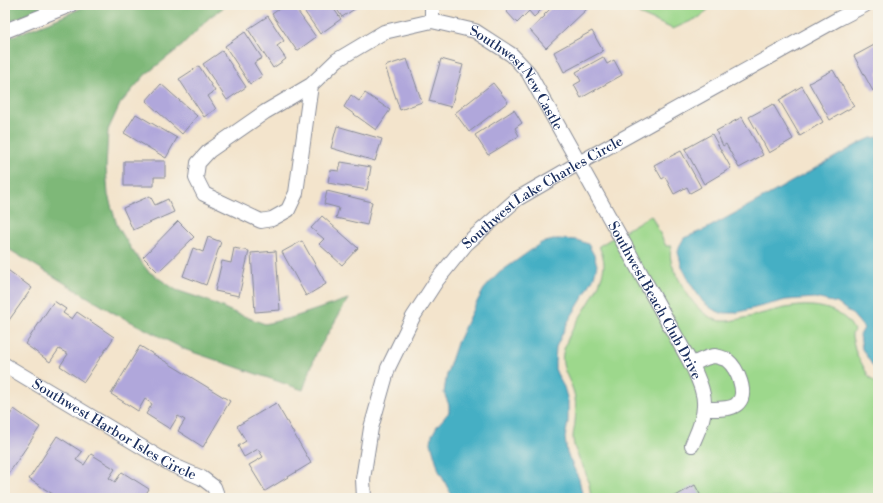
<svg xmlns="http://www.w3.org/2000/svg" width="883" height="503" viewBox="0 0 883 503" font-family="'Libre Bodoni',serif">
<rect width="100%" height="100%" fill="#f7f3e8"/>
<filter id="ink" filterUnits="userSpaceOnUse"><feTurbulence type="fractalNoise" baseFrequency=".025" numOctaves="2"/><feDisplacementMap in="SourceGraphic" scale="8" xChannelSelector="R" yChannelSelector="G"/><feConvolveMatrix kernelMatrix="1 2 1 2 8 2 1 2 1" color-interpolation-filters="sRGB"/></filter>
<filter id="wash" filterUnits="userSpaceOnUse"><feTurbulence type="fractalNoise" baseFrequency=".012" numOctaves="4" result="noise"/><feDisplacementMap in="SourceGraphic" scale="16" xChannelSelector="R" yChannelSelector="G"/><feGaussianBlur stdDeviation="0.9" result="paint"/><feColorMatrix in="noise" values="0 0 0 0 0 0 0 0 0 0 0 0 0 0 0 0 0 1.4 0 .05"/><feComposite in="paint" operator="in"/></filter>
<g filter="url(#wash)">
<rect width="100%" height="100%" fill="#f3e4cc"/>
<g fill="#9dd88c" stroke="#5c8475">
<path d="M632,5h81l-13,12 -27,12 -34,-15z"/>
<path d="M651,215l15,31h6c-5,13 3,26 9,37 8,15 18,30 35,37 9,3 23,-1 33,-3 31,-8 70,-22 98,3 3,3 5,7 7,10l-2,4v3l4,16 13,24 9,8v113h-287c-1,-8 -2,-17 -5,-24 -4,-12 -13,-23 -13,-37 0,-5 2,-10 2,-15 1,-7 1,-17 0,-24 -3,-19 -17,-29 -11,-49 8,-28 39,-57 40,-85 0,-6 -3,-12 -5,-18z"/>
</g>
<g fill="#7eb878" stroke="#4c746b">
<path d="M5,5h47l-47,18z"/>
<path d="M88,5h139l-17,12 -27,28 -38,30 -25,29 -12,26 -2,38 2,27 9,30 15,25 16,21 28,19 30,10 27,12 32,12 29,-7 54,-18 -18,31 -14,24 -13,36 -119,-41 -70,-36 -109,-66v-208l54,-21z"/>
</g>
<g fill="#45afc4" stroke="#306f91">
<path d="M878,137v237l-16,-25 -2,-14 4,-7 -11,-13 -16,-12 -22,-5 -29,2 -51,13h-14l-9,-4 -9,-7 -11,-16 -10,-19 -4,-15 2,-7 4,-7 22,-9 64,-35 90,-51 11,-5z"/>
<path d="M558,239l19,1 11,4 6,11 3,10 -3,12 -12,22 -13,21 -13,27 -1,15v7l4,9 5,9 4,14v21l-3,16 2,15 12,26 4,19h-130l-14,-27 -8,-28 1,-8 5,-9 7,-8 5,-6v-7l-5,-12 3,-20 10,-30 14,-30 13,-24 15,-16 42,-30z"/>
</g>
<g id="blocks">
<g fill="#b0a7db">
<path d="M285,5h8l23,32 -19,14 -25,-37z"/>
<path d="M300,5h31l10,14 -21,15z"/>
<path d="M334,5h27l-19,12z"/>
<path d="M512,5h34l-12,12 -5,-6 -12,12 -11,-12z"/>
<path d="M554,5h33l2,2 -43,41 -16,-18 15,-14 -1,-1z"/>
<path d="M268,16l16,25 -7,5 9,13 -13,9 -25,-39z"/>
<path d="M592,31l11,20 -39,21 -10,-20z"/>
<path d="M245,32l17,26 -8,5 8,13 -12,8 -25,-38z"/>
<path d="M878,43v45l-5,3 -19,-35z"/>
<path d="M222,51l24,36 -19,13 -24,-36z"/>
<path d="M603,57l4,7 7,-4 8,15 -41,23 -7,-13 7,-4 -5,-9z"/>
<path d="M407,59l15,43 -22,8 -15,-44z"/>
<path d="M441,59l22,6 -12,42 -22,-6z"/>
<path d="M199,66l16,25 -7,5 8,13 -12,8 -25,-38z"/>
<path d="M833,70l21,36 -24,14 -21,-37z"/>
<path d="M493,83l15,19 -39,30 -14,-19z"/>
<path d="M161,84l36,32 -15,18 -36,-33z"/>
<path d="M802,86l21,36 -23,14 -21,-36z"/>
<path d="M365,93l25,17 -14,20 -32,-23 7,-12 8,6z"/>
<path d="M773,104l20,35 -24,14 -20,-36z"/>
<path d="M514,110l8,13 -7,5 4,8 -31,19 -13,-20z"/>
<path d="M136,114l41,24 -11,20 -42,-25z"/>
<path d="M742,117l21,38 -24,13 -13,-24 -3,2 -7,-15z"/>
<path d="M337,126l45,13 -7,22 -44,-13z"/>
<path d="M712,134l19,34 -27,16 -19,-35z"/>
<path d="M681,151l20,36 -11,6 -3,-6 -13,7 -9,-17 -3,2 -8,-14z"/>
<path d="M124,161h41v16h-11v9h-30z"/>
<path d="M341,162l30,5 -4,23 -39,-7 2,-13 9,1z"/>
<path d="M327,191l45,11 -5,23 -31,-7 3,-10 -15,-4z"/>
<path d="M150,196l5,9 13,-6 6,13 -41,18 -10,-22z"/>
<path d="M322,216l36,32 -16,17 -23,-21 5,-5 -13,-11z"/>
<path d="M178,221l16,16 -36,35 -15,-15z"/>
<path d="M208,237l13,5 -15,43 -23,-9 10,-28 10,4z"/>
<path d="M302,241l24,43 -20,12 -24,-44z"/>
<path d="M234,248l15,3 -10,45 -24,-5 7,-30 9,2z"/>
<path d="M276,251l4,59 -25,2 -4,-59z"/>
<path d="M5,268l27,20 -25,35 -2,-2z"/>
<path d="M54,301l12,8 -3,4 9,6 5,-7 37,25 -30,45 -24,-16 8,-12 -9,-5 -9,13 -25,-18z"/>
<path d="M140,346l90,55 -27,46 -25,-16 7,-11 -7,-4 -8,13 -24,-15 6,-10 -7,-5 -7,12 -27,-17z"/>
<path d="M276,403l35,60 -46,28 -16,-26 14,-8 -5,-8 -14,8 -6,-11 8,-5 -9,-15z"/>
<path d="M14,409l26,18 -31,46 -4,-3v-50l1,1z"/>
<path d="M57,436l25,16 -6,8 8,5 7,-11 24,15 -6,9 6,4 7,-10 27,17 -6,9h-84l-30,-19z"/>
<path d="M695,485l7,13h-30z"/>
</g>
</g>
</g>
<g filter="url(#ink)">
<use href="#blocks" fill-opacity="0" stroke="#878a95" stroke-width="1"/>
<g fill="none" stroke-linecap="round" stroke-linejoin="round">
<defs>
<g id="minor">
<path id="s1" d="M432,5v16l43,10 37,24 16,17 165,295c5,12 12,26 11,39 0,14 -7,27 -12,39"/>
<path d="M5,31l65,-26"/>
<path d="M311,85l-15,108 -8,17 -16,9 -11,2 -57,-27 -8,-16 2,-15 11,-12 56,-39 46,-27 26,-25 47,-28 48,-11"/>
<path id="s2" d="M5,365l167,100 30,13 12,9 4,11"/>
<path d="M691,365c8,-4 16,-9 24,-9 4,1 9,2 12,4 10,8 22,34 10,44 -6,6 -25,5 -33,5"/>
<path id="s3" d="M364,498l-1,-19 8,-51 17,-60 25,-51 24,-37 29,-36 51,-45 62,-36 259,-144 27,-14"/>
</g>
</defs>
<use href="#minor" stroke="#878a95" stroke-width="16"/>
<use href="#minor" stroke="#fff" stroke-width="14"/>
</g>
</g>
<g text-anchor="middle" stroke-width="4" stroke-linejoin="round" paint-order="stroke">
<g font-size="14" fill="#1b2f5e" stroke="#f7f3e8">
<text dy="5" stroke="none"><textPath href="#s1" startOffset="124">Southwest New Castle</textPath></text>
<text dy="5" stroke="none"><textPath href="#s3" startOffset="373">Southwest Lake Charles Circle</textPath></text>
<text dy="5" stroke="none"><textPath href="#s1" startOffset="389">Southwest Beach Club Drive</textPath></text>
<text dy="5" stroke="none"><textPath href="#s2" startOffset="127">Southwest Harbor Isles Circle</textPath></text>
</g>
</g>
<rect width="883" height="503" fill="none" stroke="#f7f3e8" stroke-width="20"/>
</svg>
